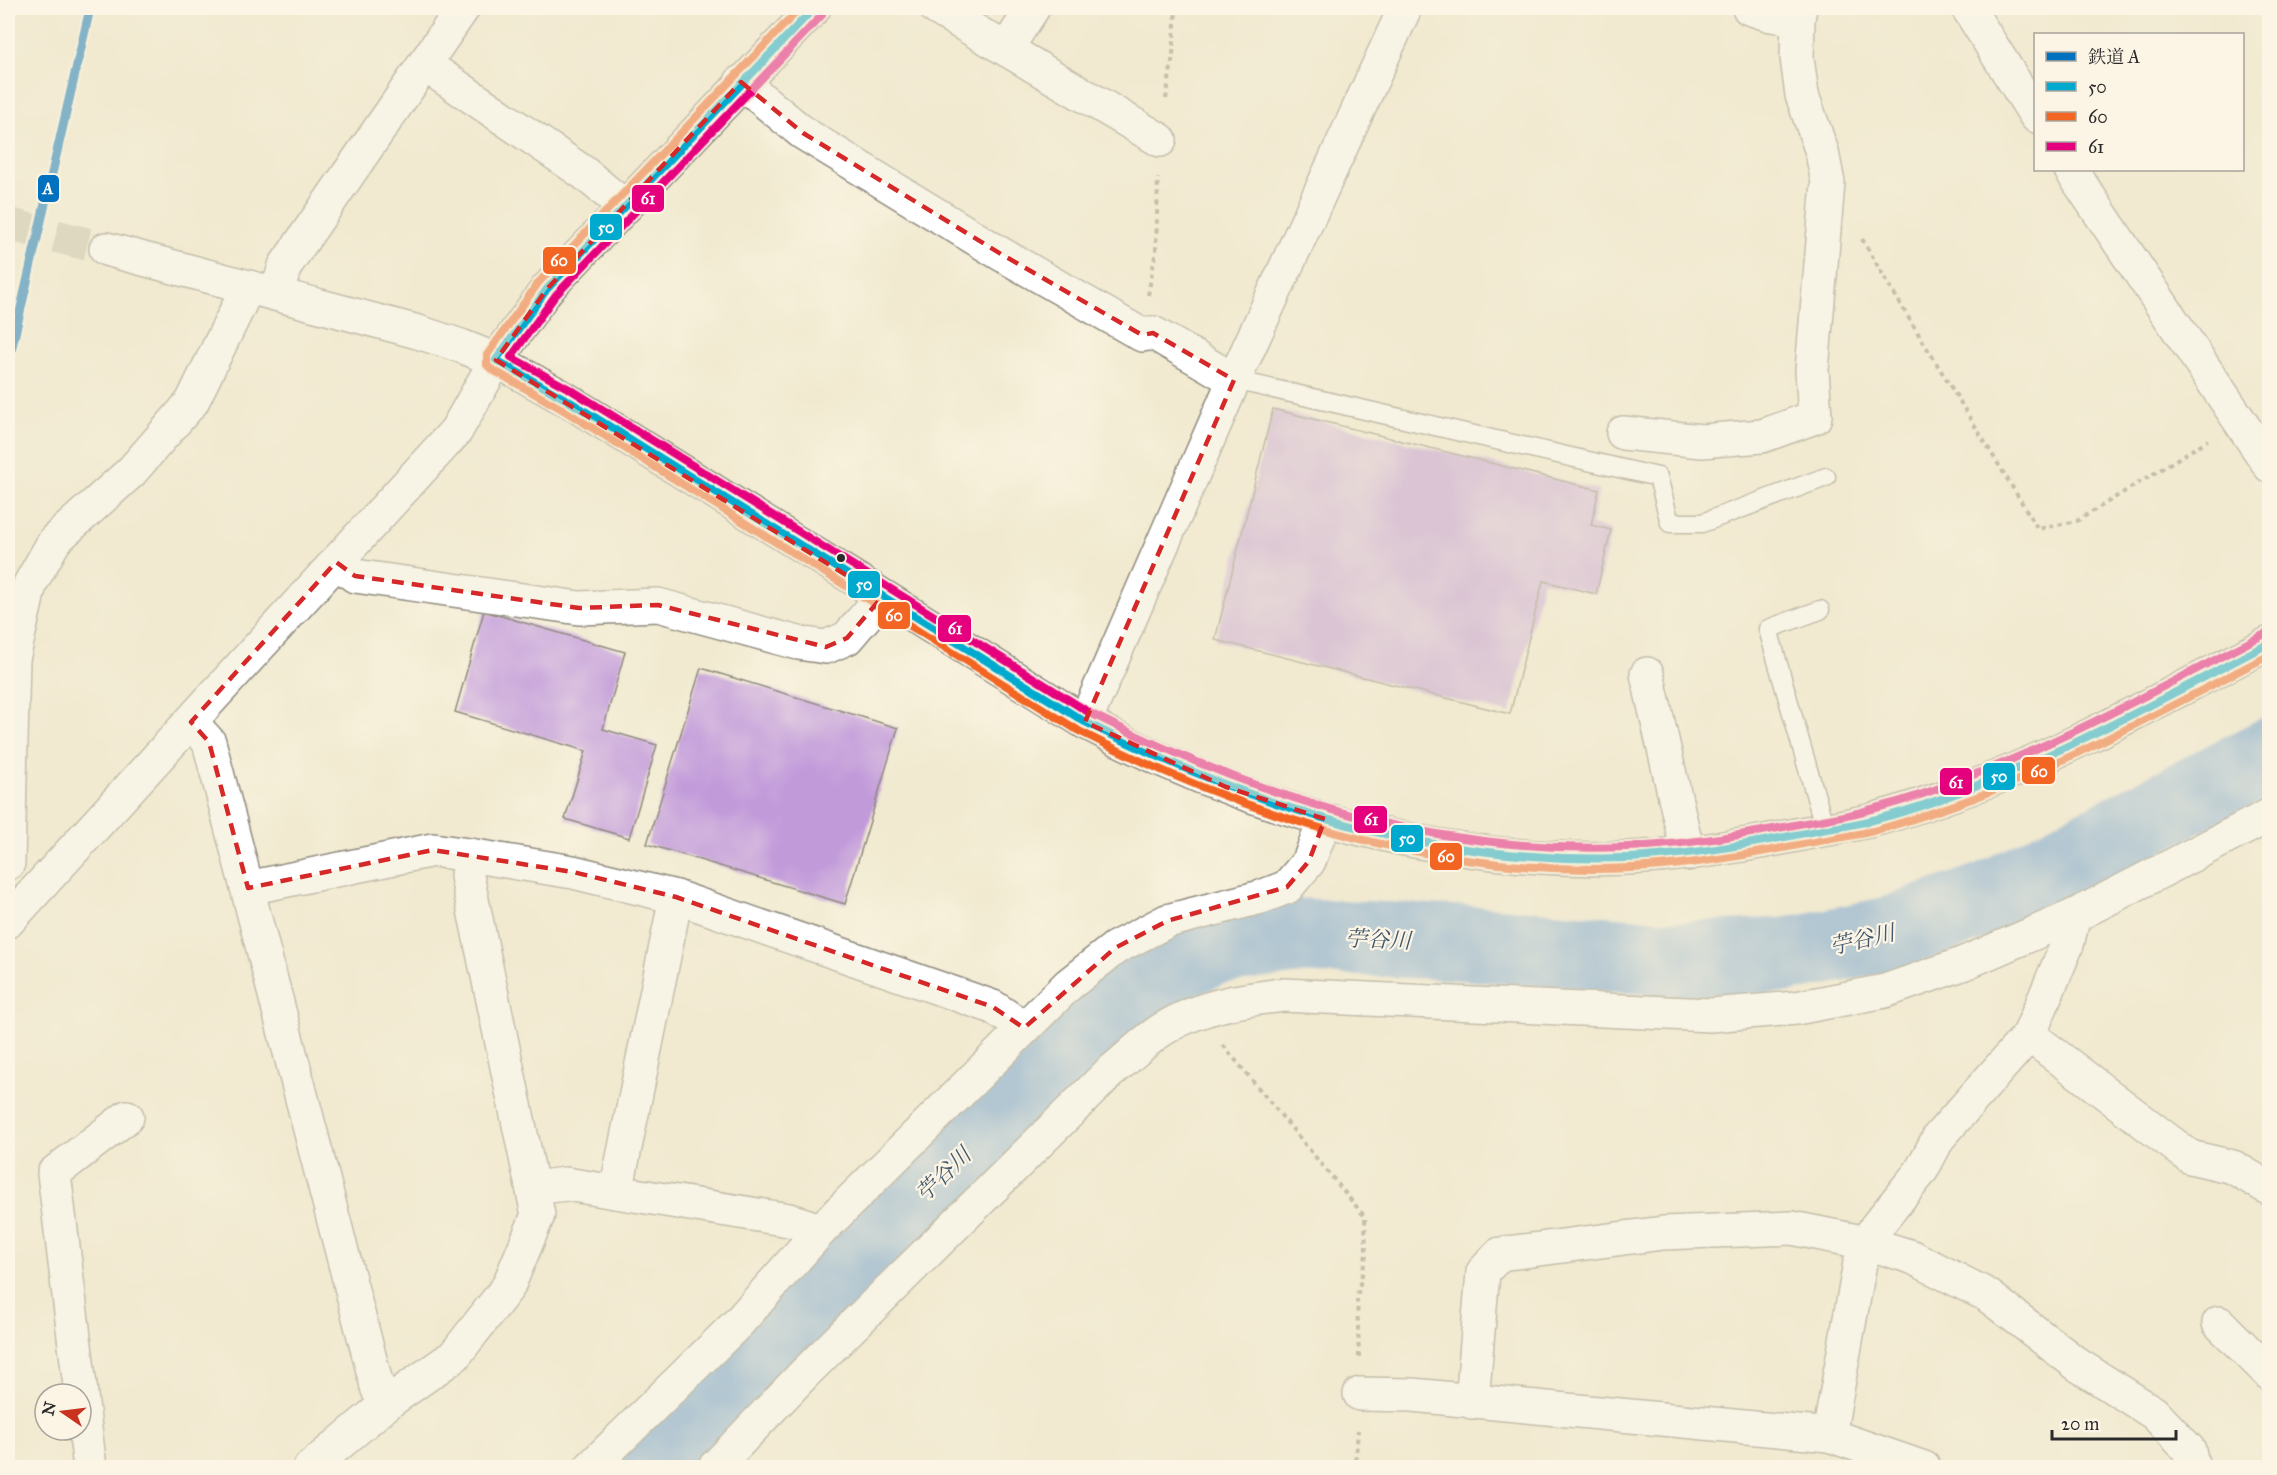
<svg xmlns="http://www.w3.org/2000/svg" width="2277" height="1475" viewBox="0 0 2277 1475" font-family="'IM FELL Great Primer','Noto Serif JP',serif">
<rect width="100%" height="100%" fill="#fcf5e5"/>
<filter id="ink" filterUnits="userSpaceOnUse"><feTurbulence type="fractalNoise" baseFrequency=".0167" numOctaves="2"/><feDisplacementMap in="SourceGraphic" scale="12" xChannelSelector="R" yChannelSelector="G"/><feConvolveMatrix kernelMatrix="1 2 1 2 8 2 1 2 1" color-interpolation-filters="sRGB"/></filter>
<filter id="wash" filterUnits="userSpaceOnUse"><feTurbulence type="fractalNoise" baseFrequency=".008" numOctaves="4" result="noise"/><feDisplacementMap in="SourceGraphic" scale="24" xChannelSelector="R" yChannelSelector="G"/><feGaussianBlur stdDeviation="1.35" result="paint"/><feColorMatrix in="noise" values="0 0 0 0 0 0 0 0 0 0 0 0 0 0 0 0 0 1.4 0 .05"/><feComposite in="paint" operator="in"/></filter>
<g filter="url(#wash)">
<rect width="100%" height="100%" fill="#f1ead0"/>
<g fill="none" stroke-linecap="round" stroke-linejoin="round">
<path stroke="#679dd4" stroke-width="75" d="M653,1468l92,-90 181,-188 221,-212 68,-31 90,-11 160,7 209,16 112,-4 104,-21 101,-36 279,-143"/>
</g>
<g id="blocks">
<g fill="#c19ada">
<path d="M1273,409l326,81 -8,35 20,5 -15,64 -53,-13 -33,133 -295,-74z"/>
<path d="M484,611l141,41 -22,77 54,16 -28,93 -64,-19 21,-68 -131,-39z"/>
<path d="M701,668l197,60 -53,176 -198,-60z"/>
</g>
</g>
</g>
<g filter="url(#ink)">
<use href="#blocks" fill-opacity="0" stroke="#8e8a7e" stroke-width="1.5"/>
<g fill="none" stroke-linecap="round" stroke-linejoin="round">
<path stroke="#c9c4af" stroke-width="33" stroke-dasharray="33 16" stroke-linecap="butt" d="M8,224l98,25"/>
<defs>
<g id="service">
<path d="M1234,380l424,97 12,46h32l124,-46"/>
<path d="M1820,610l-52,19 57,200"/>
</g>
<g id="minor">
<path d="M936,8l224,132"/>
<path d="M1749,8l22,7 27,4 2,-11"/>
<path d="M1968,8l68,108"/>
<path d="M1006,49l27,-41"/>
<path d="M424,64l160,109 40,33"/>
<path d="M741,82l62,51 198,121 141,81 11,-2 81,47"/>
<path d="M2071,170l199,296"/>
<path d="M277,293l8,-27 178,-258"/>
<path d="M1623,433l79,8 60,-5 53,-19 -3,-47 16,-187 -6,-31 -20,-57 -5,-37 1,-39"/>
<path d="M336,562l19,14 224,32 79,-3 140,38 28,4 21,-9 35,-41"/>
<path d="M1647,674l41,180"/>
<path d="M191,722l18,20 169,648 12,11"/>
<path d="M1085,722l149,-342 171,-372"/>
<path d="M8,863l5,-204 17,-75 25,-44 76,-68 61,-70 56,-115"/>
<path d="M248,888l185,-38 36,5 104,17 103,25 317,110 31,21"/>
<path d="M8,921l448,-490 40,-71"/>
<path d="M2029,1035l161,122 43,10 37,22"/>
<path d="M533,1188l33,-4 223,36 19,6 11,6"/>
<path d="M616,1192l60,-295"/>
<path d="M2219,1323l51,51"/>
<path d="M81,1394l-27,-221 73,-56"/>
<path d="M1360,1394l52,1 417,40 95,33"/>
<path d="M81,1396l9,72"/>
<path d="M1472,1402l11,-130 17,-18 163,-21 129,-5 75,15 45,14 75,38 91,70 76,48 35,37 4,18"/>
<path d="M1829,1435l31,-172 7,-20 9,-16 45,-56 18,-34 90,-102 38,-90 7,-29"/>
<path d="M310,1468l80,-67 64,-45 54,-69 30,-72 -71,-339 2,-21"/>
<path d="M590,1468l149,-146 80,-90 249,-247 47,-37 52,-27 94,-24 26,-10 22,-26 16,-42"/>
<path d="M714,1468l90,-94 305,-301c18,-14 35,-32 54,-44 37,-23 77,-29 120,-34l427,20 86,-7 89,-17 77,-27 112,-48 196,-101"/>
</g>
<g id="tertiary">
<path d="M106,249l312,83 43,14 35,14 71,40 518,322c162,87 357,144 542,136 59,-3 116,-12 174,-24 22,-4 45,-8 68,-13 33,-9 68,-21 101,-33 103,-39 201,-95 300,-145"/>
<path d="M496,360l51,-71 267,-281"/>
</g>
</defs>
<use href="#service" stroke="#8e8a7e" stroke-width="21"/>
<use href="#minor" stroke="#8e8a7e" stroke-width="36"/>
<use href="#tertiary" stroke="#8e8a7e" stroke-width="36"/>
<g stroke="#8e8a7e" stroke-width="4" stroke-dasharray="4.5 4.5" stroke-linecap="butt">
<path d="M1166,99l7,-44 3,-47"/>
<path d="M1862,239l43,73 133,217 39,-8 131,-81"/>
<path d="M1148,295l8,-45 2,-72"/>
<path d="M1223,1045l142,172 1,38 -9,43 2,59"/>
<path d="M1351,1468l5,-12 2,-26"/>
</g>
<use href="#service" stroke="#fff" stroke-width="18"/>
<use href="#minor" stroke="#fff" stroke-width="33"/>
<use href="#tertiary" stroke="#fff" stroke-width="33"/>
<defs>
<path id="bus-1" d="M814,8l-267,281 -51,71 71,40 518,322c173,87 346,142 542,136 56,-2 113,-12 168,-23 24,-5 49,-8 74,-14 34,-8 68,-20 101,-33 104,-40 201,-94 300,-145"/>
<path id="bus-2" d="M800,8l-261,274 -52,73v10l4,4 71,40 517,322c171,87 358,146 551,137 56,-2 113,-12 168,-23 25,-5 50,-8 75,-14 34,-9 68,-21 101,-33 103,-40 198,-93 296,-143"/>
<path id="bus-3" d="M822,15l-267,281 -44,61 62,34 517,322c170,85 346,142 538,134 56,-2 111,-11 166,-22 25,-5 50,-8 74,-15 34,-8 68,-20 100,-33 103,-39 199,-93 297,-143"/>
</defs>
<use href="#bus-1" stroke="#fcf5e5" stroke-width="12"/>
<use href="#bus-2" stroke="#fcf5e5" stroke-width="12"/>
<use href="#bus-3" stroke="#fcf5e5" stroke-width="12"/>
<use href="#bus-1" stroke="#00a9ce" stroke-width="8"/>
<use href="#bus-2" stroke="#f26522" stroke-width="8"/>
<use href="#bus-3" stroke="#e5007d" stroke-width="8"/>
<defs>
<path id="rail-1" d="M8,364l81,-351"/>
</defs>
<use href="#rail-1" stroke="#fcf5e5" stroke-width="14"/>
<use href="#rail-1" stroke="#0071be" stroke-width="9"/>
</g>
</g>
<path d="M0 0H2277V1475H0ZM741,82l62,51 198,121 141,81 11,-2 81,47 -149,342 141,65 99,32 -16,42 -22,26 -120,34 -52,27 -91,80 -31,-21 -317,-110 -103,-25 -140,-22 -185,38 -39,-146 -18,-20 145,-160 19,14 224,32 79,-3 168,42 21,-9 35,-41 -386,-237 51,-71z" fill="#f1ead0" fill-opacity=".55" fill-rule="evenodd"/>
<path fill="none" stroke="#d62828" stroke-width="4.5" stroke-dasharray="12 8" stroke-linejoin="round" d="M741,82l62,51 198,121 141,81 11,-2 81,47 -149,342 141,65 99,32 -16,42 -22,26 -120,34 -52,27 -91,80 -31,-21 -317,-110 -103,-25 -140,-22 -185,38 -39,-146 -18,-20 145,-160 19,14 224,32 79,-3 168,42 21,-9 35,-41 -386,-237 51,-71z"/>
<circle fill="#2b2b2b" stroke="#fcf5e5" stroke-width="2" cx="841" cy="558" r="5"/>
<g text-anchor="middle" stroke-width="4.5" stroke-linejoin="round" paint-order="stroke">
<g font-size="22" font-style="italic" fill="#43596f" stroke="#fcf5e5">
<text transform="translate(1378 939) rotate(2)" y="8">苧谷川</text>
<text transform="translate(1862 939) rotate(-13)" y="8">苧谷川</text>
<text transform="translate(943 1174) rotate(-44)" y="8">苧谷川</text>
</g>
</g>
<g stroke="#fcf5e5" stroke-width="2">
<rect x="37" y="174" width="23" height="29" rx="6" fill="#0071be"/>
<rect x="631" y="184" width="34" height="29" rx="6" fill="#e5007d"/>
<rect x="589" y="213" width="34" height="28" rx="6" fill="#00a9ce"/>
<rect x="542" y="246" width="35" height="29" rx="6" fill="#f26522"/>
<rect x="847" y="570" width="34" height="29" rx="6" fill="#00a9ce"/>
<rect x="877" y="601" width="34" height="29" rx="6" fill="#f26522"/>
<rect x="937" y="614" width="35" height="29" rx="6" fill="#e5007d"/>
<rect x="2021" y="756" width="35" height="29" rx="6" fill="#f26522"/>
<rect x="1982" y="762" width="34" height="29" rx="6" fill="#00a9ce"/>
<rect x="1939" y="767" width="34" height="29" rx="6" fill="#e5007d"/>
<rect x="1353" y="805" width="35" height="29" rx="6" fill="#e5007d"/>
<rect x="1390" y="824" width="34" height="29" rx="6" fill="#00a9ce"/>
<rect x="1429" y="842" width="34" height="29" rx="6" fill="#f26522"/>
</g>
<g font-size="16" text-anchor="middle" font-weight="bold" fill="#fff">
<text x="48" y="194">A</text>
<text x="648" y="204">61</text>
<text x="606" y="233">50</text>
<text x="559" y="266">60</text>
<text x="864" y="590">50</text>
<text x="894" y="621">60</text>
<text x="955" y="634">61</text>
<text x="2039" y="777">60</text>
<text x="1999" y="782">50</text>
<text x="1956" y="788">61</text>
<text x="1371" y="825">61</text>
<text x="1407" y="844">50</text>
<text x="1446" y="862">60</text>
</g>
<rect width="2277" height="1475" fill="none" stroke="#fcf5e5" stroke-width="30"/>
<rect x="2034" y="33" width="210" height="138" fill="#fcf5e5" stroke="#a8a49b" stroke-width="1.5"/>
<rect x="2046" y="52" width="30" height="9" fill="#0071be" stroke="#a8a49b" stroke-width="1.5"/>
<text x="2088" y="63" font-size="18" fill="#2b2b2b">鉄道 A</text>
<rect x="2046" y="82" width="30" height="9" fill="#00a9ce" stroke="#a8a49b" stroke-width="1.5"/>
<text x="2088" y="93" font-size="18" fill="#2b2b2b">50</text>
<rect x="2046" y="112" width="30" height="9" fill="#f26522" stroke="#a8a49b" stroke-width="1.5"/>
<text x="2088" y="123" font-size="18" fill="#2b2b2b">60</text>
<rect x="2046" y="142" width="30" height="9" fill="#e5007d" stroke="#a8a49b" stroke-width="1.5"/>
<text x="2088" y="153" font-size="18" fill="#2b2b2b">61</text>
<g transform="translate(63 1412) rotate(284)"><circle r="28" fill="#fcf5e5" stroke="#a8a49b" stroke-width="1.5"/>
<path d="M0-4.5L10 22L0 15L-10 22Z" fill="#c8321e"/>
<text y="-9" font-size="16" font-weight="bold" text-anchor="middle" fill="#2b2b2b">N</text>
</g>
<path d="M2052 1430v9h124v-9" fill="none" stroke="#2b2b2b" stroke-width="3"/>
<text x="2061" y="1430" font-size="18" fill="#2b2b2b" stroke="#fcf5e5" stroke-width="4.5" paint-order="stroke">20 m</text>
</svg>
